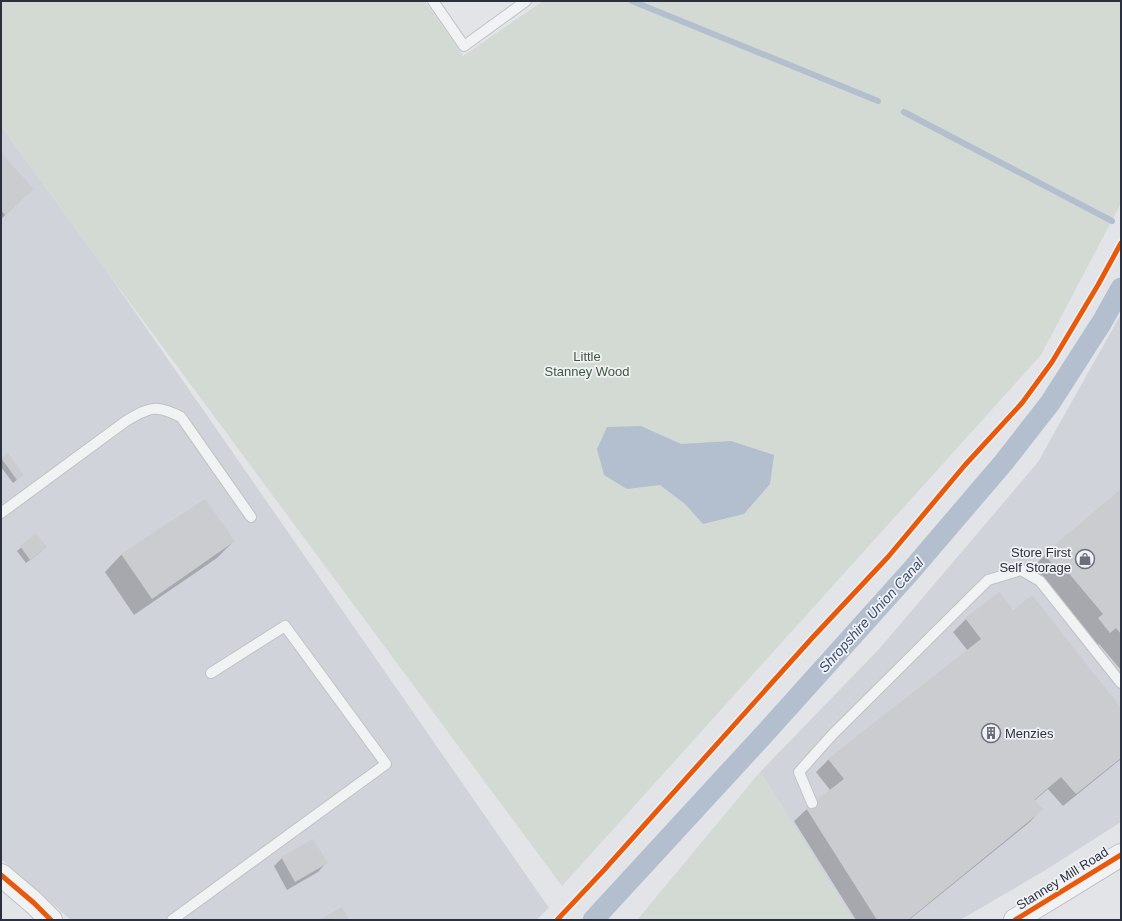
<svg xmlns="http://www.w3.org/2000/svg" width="1122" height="921" viewBox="0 0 1122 921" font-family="Helvetica,sans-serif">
<rect width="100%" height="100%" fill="#e2e4e7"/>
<g fill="#d1d3da">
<path d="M1,126l107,147 441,635 -13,12h-465l-70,-61z"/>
<path d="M1121,314v508l-77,49 -84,49h-107l-93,-148 120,-124 158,-186z"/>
</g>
<g fill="#d2dad3">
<path d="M1,1h424l38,55 80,-55h578v202l-80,152 -479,531 -454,-613 -107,-147z"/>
<path d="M760,772l93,148 -215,-1z"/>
</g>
<path fill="#b3bfce" d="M641,426l40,18 50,-3 43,14 -4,29 -26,30 -41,10 -18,-20 -25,-19 -33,4 -23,-14 -7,-26 10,-22z"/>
<g fill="#0003">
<path d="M1,155l19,46 -19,18z"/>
<path d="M8,455l15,20 -10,8 -12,-16v-7z"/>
<path d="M1121,490v180l-22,-26 -6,5 -11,-13 5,-5 -43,-51 -16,-8 17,-17z"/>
<path d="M205,500l29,41 -17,17 -83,57 -29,-43 16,-17z"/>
<path d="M36,535l6,16 -16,12 -9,-12z"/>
<path d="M999,593l14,18 108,99v49l-58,47 -15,-17 -14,12 8,8 -12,13 -121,98h-53l-62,-99 13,-12 23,-19 -14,-18 12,-12 140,-109 -15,-19 13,-13z"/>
<path d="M282,858l44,5 -8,9 -31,18 -13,-24z"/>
</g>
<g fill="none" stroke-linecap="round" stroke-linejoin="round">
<g stroke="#b3bfce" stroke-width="6">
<path d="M632,1l246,100"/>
<path d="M904,112l208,109"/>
</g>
<path stroke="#b3bfce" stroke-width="21" d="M593,920l175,-190 142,-158 94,-110 46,-59 52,-81 19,-34"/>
</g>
<g fill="#cbcccf">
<path d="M1,153l33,36 -29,26 -4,-5z"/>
<path d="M8,453l16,22 -7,5 -16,-22z"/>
<path d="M1121,489v145l-5,-6 -6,5 -12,-15 5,-4 -42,-50 -5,4 -12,-14z"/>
<path d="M205,499l30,42 -83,58 -31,-45z"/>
<path d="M36,533l11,14 -17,13 -10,-14z"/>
<path d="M999,592l14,18 19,-15 89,113v50l-45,36 -15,-17 -27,23 10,9 -136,111h-31l-71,-112 38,-29 -16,-20 153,-120 -16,-21z"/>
<path d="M313,839l15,24 -33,19 -14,-25z"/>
<path d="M342,907l6,11 -3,2h-26z"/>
</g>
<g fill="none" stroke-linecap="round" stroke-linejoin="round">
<defs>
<g id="service">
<path d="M433,1l31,45 62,-45"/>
<path d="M1,513l125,-92c24,-14 30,-17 55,-4l70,100"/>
<path d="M812,803l-13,-31 33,-37 156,-155 33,-10 19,11 81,102"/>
<path d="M172,920l214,-156 -101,-138 -74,47"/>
</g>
<g id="tertiary">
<path d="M1,875l33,28 17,17"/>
<path d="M1015,920l106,-65"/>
</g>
</defs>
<use href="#service" stroke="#c1c2c5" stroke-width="12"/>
<use href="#tertiary" stroke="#c1c2c5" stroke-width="24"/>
<use href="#service" stroke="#f1f2f4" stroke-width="10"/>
<use href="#tertiary" stroke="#f1f2f4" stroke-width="22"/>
<defs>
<g id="cycleway">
<path d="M1,875l33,28 17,17"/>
<path d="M557,920l47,-50 209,-233 75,-80 77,-92 57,-62 30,-41 46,-77 23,-42"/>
<path d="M1015,920l106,-65"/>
</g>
</defs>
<use href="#cycleway" stroke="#f0f2f6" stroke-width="8"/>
<use href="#cycleway" stroke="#e8590c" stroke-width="5"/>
</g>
<defs>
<symbol id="shop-ring" viewBox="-11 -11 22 22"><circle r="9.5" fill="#f0f2f6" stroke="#6b6f79" stroke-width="1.5"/><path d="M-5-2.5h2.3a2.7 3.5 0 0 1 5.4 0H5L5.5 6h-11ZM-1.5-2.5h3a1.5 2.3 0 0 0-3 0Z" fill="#6b6f79"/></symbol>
<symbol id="building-ring" viewBox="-11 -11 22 22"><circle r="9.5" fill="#f0f2f6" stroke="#6b6f79" stroke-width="1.5"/><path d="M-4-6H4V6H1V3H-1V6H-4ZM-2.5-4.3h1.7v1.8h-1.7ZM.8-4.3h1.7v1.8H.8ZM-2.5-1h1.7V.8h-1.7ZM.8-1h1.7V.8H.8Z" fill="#6b6f79"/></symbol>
</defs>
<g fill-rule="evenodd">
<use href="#shop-ring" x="1074" y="548" width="22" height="22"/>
<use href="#building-ring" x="980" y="722" width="22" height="22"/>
</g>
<g text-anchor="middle" stroke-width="3.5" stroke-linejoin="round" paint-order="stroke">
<g font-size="13" fill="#3d583a" stroke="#f0f2f6">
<text x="587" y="361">Little<tspan x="587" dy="15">Stanney Wood</tspan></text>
</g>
<g font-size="13" fill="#2b303e" stroke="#f0f2f6" text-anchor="end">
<text x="1071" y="557">Store First<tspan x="1071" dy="15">Self Storage</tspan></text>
<text x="1005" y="738" text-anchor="start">Menzies</text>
</g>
<g font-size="13" fill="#2b303e" stroke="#f0f2f6">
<text transform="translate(1062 878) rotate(-32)" y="5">Stanney Mill Road</text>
</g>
<g font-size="14" font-style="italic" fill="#394d6e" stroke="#f0f2f6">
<text transform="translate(871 615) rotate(-48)" y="5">Shropshire Union Canal</text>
</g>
</g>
<rect width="1122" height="921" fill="none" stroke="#2b303e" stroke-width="4"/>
</svg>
